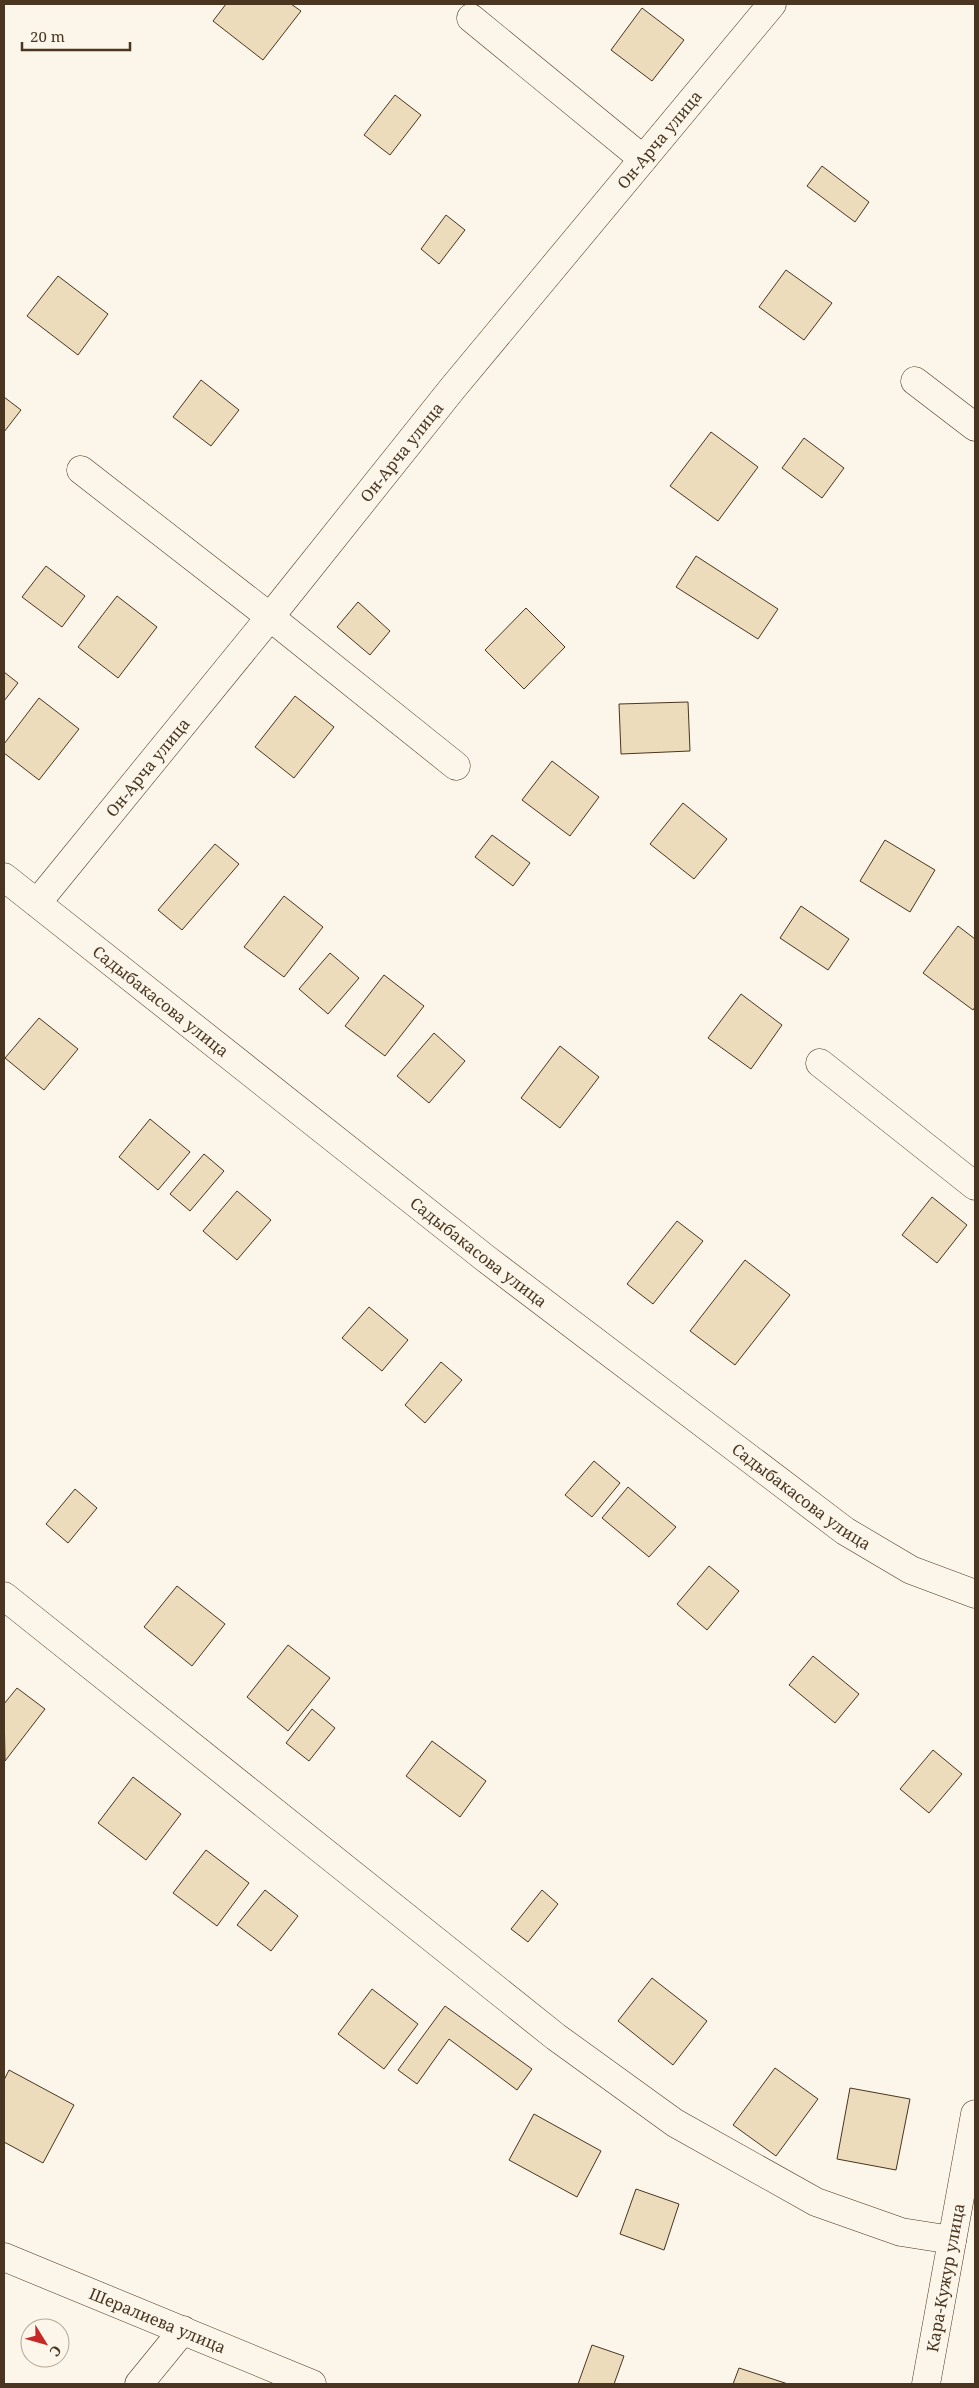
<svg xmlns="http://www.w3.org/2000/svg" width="979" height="2388" viewBox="0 0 979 2388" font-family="'Noto Serif',serif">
<rect width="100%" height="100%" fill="#fbf6e9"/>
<g fill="#ecdcbc" stroke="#4a3520">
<path d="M226,4h65l10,7 -38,49 -50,-39z"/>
<path d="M642,8l42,32 -32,41 -41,-31z"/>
<path d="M395,95l26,20 -31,40 -26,-20z"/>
<path d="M822,166l47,36 -14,20 -48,-36z"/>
<path d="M446,215l19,15 -26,34 -18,-15z"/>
<path d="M786,270l46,33 -28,37 -45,-33z"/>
<path d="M58,276l50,38 -30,41 -51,-39z"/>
<path d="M201,380l38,30 -28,36 -38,-29z"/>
<path d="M4,397l17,13 -17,22z"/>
<path d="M711,432l47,35 -40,54 -48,-35z"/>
<path d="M804,438l40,30 -22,30 -40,-30z"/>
<path d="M696,556l82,53 -20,30 -82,-52z"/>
<path d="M46,566l39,30 -23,31 -40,-30z"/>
<path d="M117,596l40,31 -39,51 -40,-31z"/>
<path d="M358,602l32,29 -20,24 -33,-28z"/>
<path d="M526,608l39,39 -41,42 -39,-39z"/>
<path d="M4,672l14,11 -14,18z"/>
<path d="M295,696l39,31 -40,51 -39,-31z"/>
<path d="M39,698l40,31 -40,51 -35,-27v-9z"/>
<path d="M688,702l2,49 -69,3 -2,-50z"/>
<path d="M552,761l47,36 -29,39 -48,-36z"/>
<path d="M683,803l44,36 -33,40 -44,-35z"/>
<path d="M492,835l38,28 -17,23 -38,-29z"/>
<path d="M885,840l50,30 -25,42 -50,-31z"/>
<path d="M215,844l24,20 -57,66 -24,-20z"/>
<path d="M284,896l39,31 -39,50 -40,-30z"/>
<path d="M801,906l48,33 -21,31 -48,-32z"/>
<path d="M958,926l17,13v68l-2,3 -50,-37z"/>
<path d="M330,953l29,25 -31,36 -29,-25z"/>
<path d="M384,975l40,31 -39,50 -40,-30z"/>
<path d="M741,994l41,31 -31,44 -43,-31z"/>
<path d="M39,1018l39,31 -34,41 -39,-32z"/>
<path d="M434,1033l31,28 -36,42 -32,-27z"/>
<path d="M560,1046l39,31 -39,51 -39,-30z"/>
<path d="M150,1119l40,33 -32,38 -39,-33z"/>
<path d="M204,1154l20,17 -34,40 -20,-17z"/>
<path d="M237,1191l34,29 -34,40 -34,-29z"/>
<path d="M932,1197l35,28 -30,38 -35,-28z"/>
<path d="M677,1221l26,20 -50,63 -26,-20z"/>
<path d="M745,1260l45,35 -55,70 -45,-34z"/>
<path d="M369,1307l39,33 -26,31 -40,-33z"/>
<path d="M441,1362l21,18 -37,43 -20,-18z"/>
<path d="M594,1461l26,22 -28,34 -27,-22z"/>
<path d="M628,1487l48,40 -27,30 -47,-39z"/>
<path d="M75,1489l22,19 -29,35 -22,-19z"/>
<path d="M709,1566l30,25 -32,39 -30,-26z"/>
<path d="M177,1586l48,38 -33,42 -48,-39z"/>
<path d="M288,1645l42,33 -42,53 -41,-34z"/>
<path d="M813,1656l46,38 -24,29 -46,-38z"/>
<path d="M17,1688l28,21 -40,52 -1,-57z"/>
<path d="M312,1709l23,19 -26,33 -23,-18z"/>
<path d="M432,1741l54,40 -26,36 -54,-41z"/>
<path d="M933,1750l29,24 -33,39 -29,-24z"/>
<path d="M133,1777l48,37 -35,46 -48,-37z"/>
<path d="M206,1850l43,33 -32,43 -44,-33z"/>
<path d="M265,1890l33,26 -27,35 -34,-26z"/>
<path d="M542,1890l16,14 -30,38 -17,-13z"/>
<path d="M652,1978l55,43 -34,44 -55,-44z"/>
<path d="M372,1989l46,35 -34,45 -46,-35z"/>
<path d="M445,2006l87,63 -15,21 -68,-51 -32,45 -19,-14z"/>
<path d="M775,2068l43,31 -42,57 -43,-31z"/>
<path d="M9,2070l65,35 -31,58 -39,-21v-62z"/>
<path d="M850,2088l60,11 -14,71 -59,-11z"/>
<path d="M534,2114l67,37 -24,46 -68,-37z"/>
<path d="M636,2189l43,15 -15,46 -44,-16z"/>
<path d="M592,2345l32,11 -10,28h-36z"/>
<path d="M739,2368l49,16h-55z"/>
</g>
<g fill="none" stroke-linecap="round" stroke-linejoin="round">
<defs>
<g id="minor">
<path d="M471,18l172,141"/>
<path d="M915,381l60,46"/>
<path d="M81,470l189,147 186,149"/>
<path id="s1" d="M4,877l481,381 360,273 66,39 64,24"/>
<path id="s2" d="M37,903l233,-286 182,-228 320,-385"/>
<path d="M820,1063l155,123"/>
<path d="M4,1596l552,441 119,86 141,79 85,30 51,8"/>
<path id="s3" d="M4,2257l308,127"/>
<path d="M139,2384l44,-54"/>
<path id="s4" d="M926,2384l49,-270"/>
</g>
</defs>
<use href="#minor" stroke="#4a3520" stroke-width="29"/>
<use href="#minor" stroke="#fbf6e9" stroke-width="28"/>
</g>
<g text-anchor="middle" stroke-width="4" stroke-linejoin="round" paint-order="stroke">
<g font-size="16" fill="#4a3520" stroke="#fbf6e9">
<text dy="6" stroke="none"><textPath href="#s2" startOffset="985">Он-Арча улица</textPath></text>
<text dy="6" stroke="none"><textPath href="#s2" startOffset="580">Он-Арча улица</textPath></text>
<text dy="6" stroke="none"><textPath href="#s2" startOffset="175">Он-Арча улица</textPath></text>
<text dy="6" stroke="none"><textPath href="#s1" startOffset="200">Садыбакасова улица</textPath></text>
<text dy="6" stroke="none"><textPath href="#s1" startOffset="605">Садыбакасова улица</textPath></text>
<text dy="6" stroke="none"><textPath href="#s1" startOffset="1010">Садыбакасова улица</textPath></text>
<text dy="6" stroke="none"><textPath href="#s4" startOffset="108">Кара-Кужур улица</textPath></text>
<text dy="6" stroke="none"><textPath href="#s3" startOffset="166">Шералиева улица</textPath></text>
</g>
</g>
<rect width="979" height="2388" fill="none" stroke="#4a3520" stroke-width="10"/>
<g transform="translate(45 2343) rotate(127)"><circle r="24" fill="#fbf6e9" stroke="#b4a999"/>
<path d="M0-4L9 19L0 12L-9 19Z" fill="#c62828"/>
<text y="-8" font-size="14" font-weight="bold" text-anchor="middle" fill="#4a3520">С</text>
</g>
<path d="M22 42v8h108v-8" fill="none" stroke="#4a3520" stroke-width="2.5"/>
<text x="30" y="42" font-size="15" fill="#4a3520" stroke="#fbf6e9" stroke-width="4" paint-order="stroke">20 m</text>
</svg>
